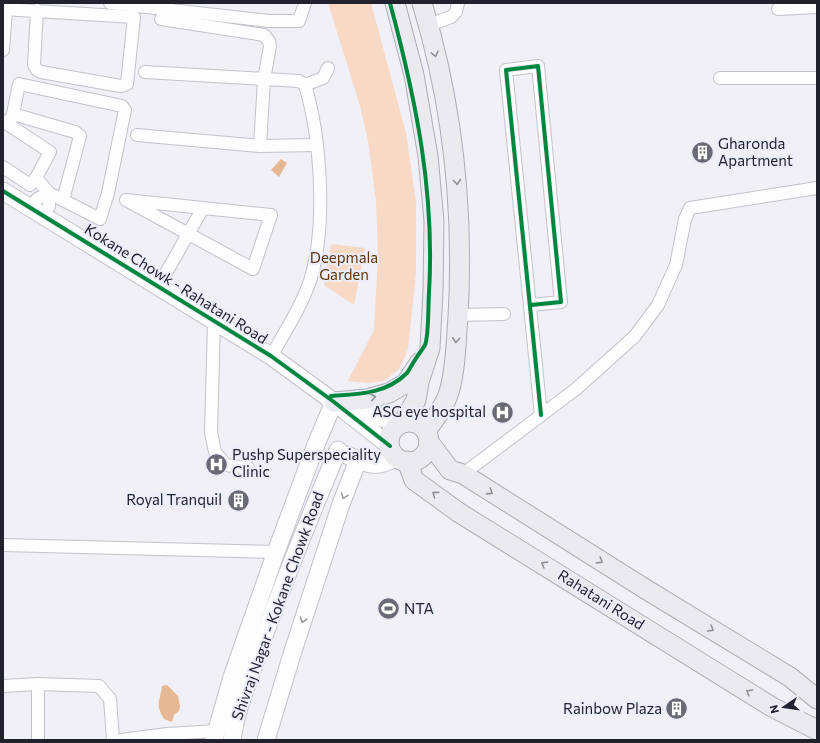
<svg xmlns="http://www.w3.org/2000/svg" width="820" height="743" viewBox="0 0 820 743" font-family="Commissioner,sans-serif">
<rect width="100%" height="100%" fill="#f0f0f6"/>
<g fill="#f7d9c6">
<path d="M328,3h43l35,130 10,70v70l-8,76 -8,19 -16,13 -17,2 -19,-2 26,-51 4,-75 -2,-54 -8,-61 -8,-34z"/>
<path d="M331,244l34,4 -11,57 -30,-20z"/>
</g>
<g fill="#e6b793">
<path d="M281,159l6,4 -8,14 -8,-7z"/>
<path d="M167,685l11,11 2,10 -1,5 -5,4 -2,7 -8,-3c-9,-15 -4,-18 -2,-33z"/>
</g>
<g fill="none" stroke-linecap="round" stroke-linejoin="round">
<defs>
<g id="street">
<path d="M110,3l159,18h30l6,-18"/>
<path d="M3,9l131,8 -7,67 -6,2 -80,-14 -4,-2 -3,-5 3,-55"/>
<path d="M778,9l39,-2"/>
<path d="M161,19l103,16 5,6 1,5 -6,34 -4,66"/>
<path d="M429,25l22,-8 5,-5 2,-9"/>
<path d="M3,50l3,-41"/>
<path d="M145,72l154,9 6,4c16,53 22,143 5,196 -9,26 -25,51 -39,75"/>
<path d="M720,78h97"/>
<path d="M305,85l18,-7 5,-10"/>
<path d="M13,114l62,18 5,4 -17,64"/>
<path d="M3,121l47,31 -14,26 -6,7 -27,-18"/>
<path d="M9,124l4,-10 6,-30 103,22 3,4 -17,83 -8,26 -51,-26 -13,-15"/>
<path d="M137,135l123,11 56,-1"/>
<path d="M126,200l145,15 -18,54z"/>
<path d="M31,208l6,-9 12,-6"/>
<path d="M44,216l5,-10v-13"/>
<path d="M158,287l45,-79"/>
<path d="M531,305l30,-3 -23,-236 -32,4 35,345"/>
<path d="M458,315l46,-1"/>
<path d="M214,322l-3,110 4,20 11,13 22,3"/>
<path d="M463,474l113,-85 59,-53 23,-31 18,-40 9,-46 5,-11 127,-20"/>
<path d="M3,545l273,7"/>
<path d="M38,684v56"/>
<path d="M3,686l35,-2 61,2 11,13 3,41"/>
<path d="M121,740l46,-6 49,-3"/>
</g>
<g id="secondary">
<path d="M3,191l268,165 63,46 56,44"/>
<path d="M347,406l52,18"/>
<path d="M347,455c22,10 29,14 50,2"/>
<path d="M214,740l18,-63 44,-125 41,-110 17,-40"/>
<path d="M232,740c4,-31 17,-60 27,-90 24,-67 51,-134 79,-200"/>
<path d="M266,740l27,-89 48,-147 17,-44"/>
</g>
<g id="primary">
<path d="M395,3l19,72 14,81 6,65 -1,70 -3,57 -11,34 -3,18 -13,23"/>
<path d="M422,3c31,102 42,208 36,314 -2,24 -2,52 -9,75 -4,14 -15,28 -23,39"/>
<path d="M334,402l33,-3 22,-6 17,-10 14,-21"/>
<circle cx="409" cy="442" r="20"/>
<path d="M429,442l21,28 13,4 184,116 143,87 27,22"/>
<path d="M407,461l7,19 44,32 314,195 45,23"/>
</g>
</defs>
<use href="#street" stroke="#c2c2cb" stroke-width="14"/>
<use href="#secondary" stroke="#c2c2cb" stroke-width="19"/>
<use href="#primary" stroke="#acadb8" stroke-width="21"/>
<use href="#street" stroke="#fdfdfe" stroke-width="12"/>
<use href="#secondary" stroke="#fdfdfe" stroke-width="17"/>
<use href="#primary" stroke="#eaeaef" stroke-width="19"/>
<defs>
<g id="cycleway">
<path d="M3,191l268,165 63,46 56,44"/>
<path d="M531,305l30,-3 -23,-236 -32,4 35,345"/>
<path d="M331,396c28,-2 55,-2 76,-23 3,-4 5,-9 8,-13 3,-5 7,-10 10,-15 4,-9 3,-41 4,-52 6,-101 -13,-193 -39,-290"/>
</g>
</defs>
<use href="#cycleway" stroke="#ecedfa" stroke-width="6"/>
<use href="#cycleway" stroke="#00873e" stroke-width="4"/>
</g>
<defs><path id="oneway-chevron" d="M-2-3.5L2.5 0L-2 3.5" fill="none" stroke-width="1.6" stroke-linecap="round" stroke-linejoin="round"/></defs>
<g stroke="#909098">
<use href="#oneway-chevron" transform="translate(435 54) rotate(77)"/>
<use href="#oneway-chevron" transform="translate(457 182) rotate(85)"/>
<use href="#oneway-chevron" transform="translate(456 340) rotate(94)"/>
<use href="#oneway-chevron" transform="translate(373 397) rotate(-12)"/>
<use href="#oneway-chevron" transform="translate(490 492) rotate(33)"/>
<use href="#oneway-chevron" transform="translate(435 494) rotate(-144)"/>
<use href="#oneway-chevron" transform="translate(600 561) rotate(32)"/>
<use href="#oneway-chevron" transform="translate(544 564) rotate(-148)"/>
<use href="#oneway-chevron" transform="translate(711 629) rotate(31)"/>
<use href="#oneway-chevron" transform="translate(749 692) rotate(-148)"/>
</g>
<g stroke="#9a9aa0">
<use href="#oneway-chevron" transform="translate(344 496) rotate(111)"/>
<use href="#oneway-chevron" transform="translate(303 620) rotate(108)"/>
</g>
<defs>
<symbol id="building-disc" viewBox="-11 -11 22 22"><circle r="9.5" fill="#696a74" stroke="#ecedfa"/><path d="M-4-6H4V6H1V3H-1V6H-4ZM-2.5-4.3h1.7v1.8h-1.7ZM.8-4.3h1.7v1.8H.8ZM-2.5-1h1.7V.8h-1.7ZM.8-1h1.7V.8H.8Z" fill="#fff"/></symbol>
<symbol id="hospital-disc" viewBox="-11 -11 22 22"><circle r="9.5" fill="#696a74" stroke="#ecedfa"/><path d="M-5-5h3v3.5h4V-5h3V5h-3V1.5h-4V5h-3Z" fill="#fff"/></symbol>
<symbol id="stadium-disc" viewBox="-11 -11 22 22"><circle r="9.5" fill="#696a74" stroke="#ecedfa"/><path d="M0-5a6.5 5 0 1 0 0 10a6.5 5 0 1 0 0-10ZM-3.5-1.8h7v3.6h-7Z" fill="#fff"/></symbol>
</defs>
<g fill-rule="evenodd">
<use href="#building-disc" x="690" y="140" width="25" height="25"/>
<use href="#hospital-disc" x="490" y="400" width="25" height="25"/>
<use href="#hospital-disc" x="204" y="452" width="25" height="25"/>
<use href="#building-disc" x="226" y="488" width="25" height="25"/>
<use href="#stadium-disc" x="376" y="596" width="25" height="25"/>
<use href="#building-disc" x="664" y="696" width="25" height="25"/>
</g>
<g text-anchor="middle" stroke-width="4" stroke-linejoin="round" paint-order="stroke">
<g font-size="15" fill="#21222e" stroke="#ecedfa" text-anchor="start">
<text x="718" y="149">Gharonda<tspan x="718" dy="17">Apartment</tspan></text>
<text x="486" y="417" text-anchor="end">ASG eye hospital</text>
<text x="232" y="460">Pushp Superspeciality<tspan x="232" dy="17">Clinic</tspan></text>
<text x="222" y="505" text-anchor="end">Royal Tranquil</text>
<text x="404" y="614">NTA</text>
<text x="662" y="714" text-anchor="end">Rainbow Plaza</text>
</g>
<g font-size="15" fill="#60340b" stroke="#ecedfa">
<text x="344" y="263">Deepmala<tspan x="344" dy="17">Garden</tspan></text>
</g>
<g font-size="15" fill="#21222e" stroke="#ecedfa">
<text transform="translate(176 284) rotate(32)" y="5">Kokane Chowk - Rahatani Road</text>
<text transform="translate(601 600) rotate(32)" y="5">Rahatani Road</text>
<text transform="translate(278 606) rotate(-70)" y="5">Shivraj Nagar - Kokane Chowk Road</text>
</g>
</g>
<rect width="820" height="743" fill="none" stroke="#21222e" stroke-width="8"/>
<g transform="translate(784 707) rotate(257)" stroke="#ecedfa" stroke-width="3" paint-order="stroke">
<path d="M0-3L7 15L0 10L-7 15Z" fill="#21222e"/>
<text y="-6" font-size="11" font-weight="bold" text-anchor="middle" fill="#21222e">N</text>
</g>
</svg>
